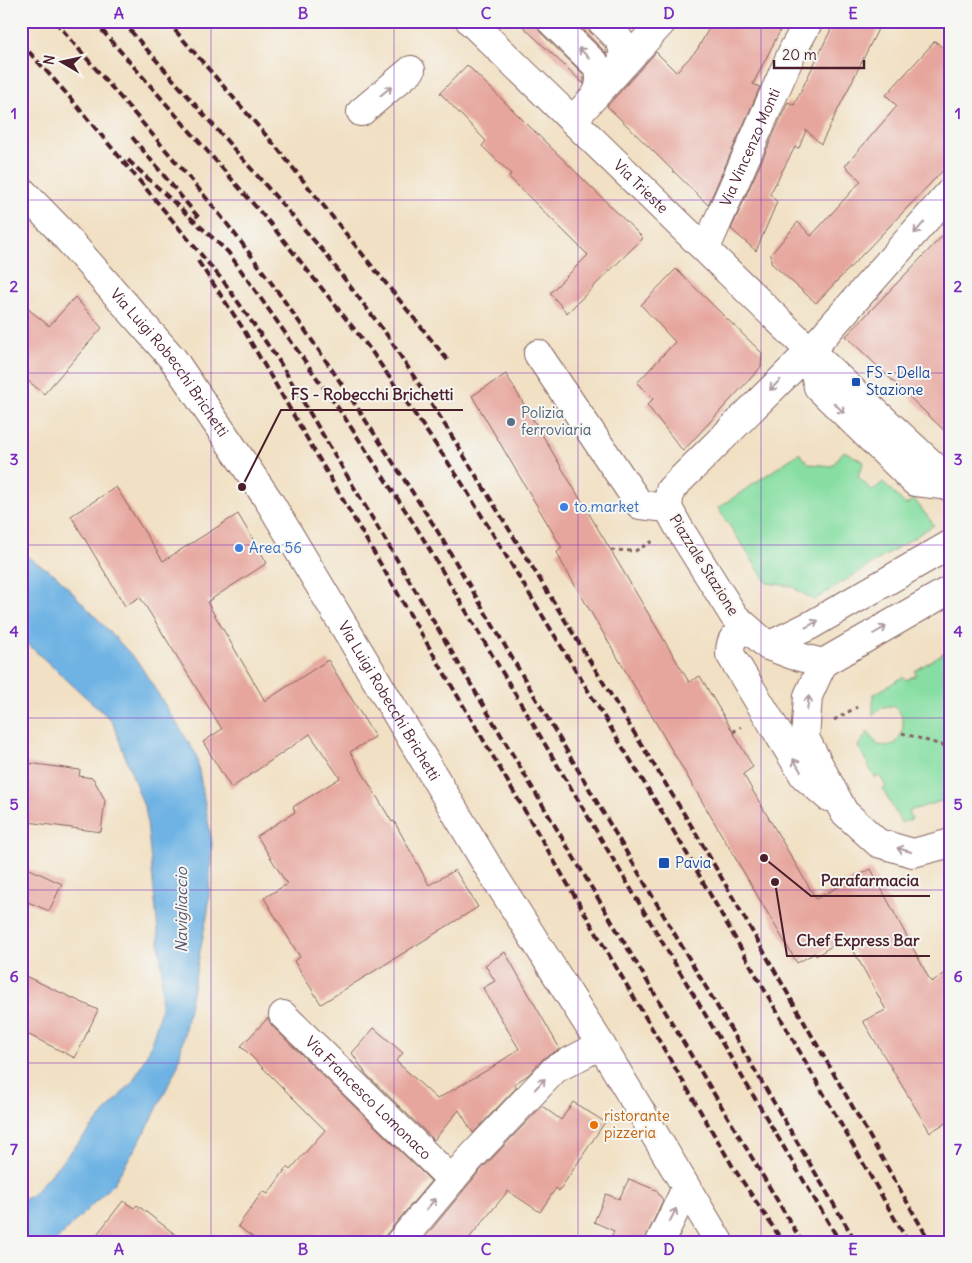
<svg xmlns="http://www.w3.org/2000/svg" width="972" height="1263" viewBox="0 0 972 1263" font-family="Delius,sans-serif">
<rect width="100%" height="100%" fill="#f6f6f2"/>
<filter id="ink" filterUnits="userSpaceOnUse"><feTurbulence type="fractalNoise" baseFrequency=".02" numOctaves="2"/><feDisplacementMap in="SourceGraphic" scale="10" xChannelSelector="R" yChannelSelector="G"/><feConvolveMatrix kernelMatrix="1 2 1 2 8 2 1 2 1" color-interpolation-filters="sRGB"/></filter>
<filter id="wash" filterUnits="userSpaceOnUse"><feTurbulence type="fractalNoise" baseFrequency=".0096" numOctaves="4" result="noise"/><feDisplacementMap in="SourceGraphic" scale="20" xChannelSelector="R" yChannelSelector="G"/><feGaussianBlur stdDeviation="1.12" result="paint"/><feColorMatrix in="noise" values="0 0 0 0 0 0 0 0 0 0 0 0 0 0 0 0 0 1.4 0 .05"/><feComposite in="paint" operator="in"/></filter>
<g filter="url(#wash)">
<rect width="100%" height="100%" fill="#f1e0c3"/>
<g fill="#86dea2" stroke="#687e66">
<path d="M844,451l20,11 -6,14 14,15 11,-9 23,23 8,-6 20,26 -120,75 -23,-14 -24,-3 -49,-75 81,-55 10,11 23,2z"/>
<path d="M948,650l3,3v145l-42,13 3,8 -11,4 -18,-34 3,-2 -6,-11 -5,2 -17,-32 10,-14 10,13 11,1 7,-3c9,-14 11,-27 -3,-37l-10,1 -10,8v-20l30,-18 3,3 10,-5 -1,-4z"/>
</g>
<path fill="#6eb3e4" stroke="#5c6988" d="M21,553l35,22 82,87 58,92 16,89 -4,68 -30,154 -30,62 -34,56 -59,59h-34v-41l11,-6 101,-114 17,-33 11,-39 1,-38 -16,-159 -34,-91 -91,-83z"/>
<g id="blocks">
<g fill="#e6a69d">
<path d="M517,21h19l4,11 44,43v9z"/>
<path d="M574,21h12l4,11 15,15 2,7z"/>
<path d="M713,21h72l-32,63 7,3 -52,118 -101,-99 49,-54 20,20 21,-22z"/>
<path d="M835,21h47l-61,123 -15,-14 -7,18 -4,-1 -25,47 7,8 -21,49 -25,-22 57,-127 6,3z"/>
<path d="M935,41l16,14v107l-135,141 -45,-40v-9l27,-32 13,14 50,-55 -16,-15 52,-60 -11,-11z"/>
<path d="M467,65l176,173 -76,75 -17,-20 38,-38 -79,-78 2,-3 -29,-28 4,-5 -46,-48z"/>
<path d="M951,227v210l-105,-101z"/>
<path d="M676,269l86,84 -1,14 -78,84 -36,-46 6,-6 -16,-16 38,-41 -34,-37z"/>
<path d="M75,297l27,31 -58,66 -23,-19v-72l28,23z"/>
<path d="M506,374l183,308 11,-6 33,56 20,35 -10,7 73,125 55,-30 60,113 20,-12v150l-21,12 -67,-111 23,-11 -40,-73 -30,19 -1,-3 -18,10 -235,-400 -5,-11 5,-4 -90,-152z"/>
<path d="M116,487l47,74 75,-47 29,49 -60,39 58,99 63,-41 47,77 -25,15 42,70 2,-1 35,64 26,-15 23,37 -157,97 -27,-43 6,-4 -36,-59 23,-14 -30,-48 38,-24 -2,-5 47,-29 -30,-44 -79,54 -28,-46 19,-13 -82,-132 -15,9 -54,-90z"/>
<path d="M21,762l59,8 -1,6 14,2 12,22 -4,32 -80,-11z"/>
<path d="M21,865l41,19 -13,27 -28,-12z"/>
<path d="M505,952l55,97 -16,9 -16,17 -14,9 3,3 -44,46 -14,-23 -25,30 -68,-66 -14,-21 22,-25 29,25 -7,8 41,38 54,-31 28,-19 -36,-61 12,-7 -10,-16z"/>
<path d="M21,974l77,36 -23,48 -54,-27z"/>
<path d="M268,1018l4,8 159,155 -51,61h-121l-21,-16 25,-35 5,3 19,-27 3,3 35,-40 -84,-84z"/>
<path d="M573,1102l32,20 -46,69 -3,-3 -16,24 -32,-21 -42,51h-35l-6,-5 53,-64 64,-67 19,14z"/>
<path d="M629,1179l27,11 7,10 -19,42h-35l5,-11 -20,-9 12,-28 13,5z"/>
<path d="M123,1201l11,7 3,-3 48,37h-94z"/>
</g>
</g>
</g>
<g filter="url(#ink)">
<use href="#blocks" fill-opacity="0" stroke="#846360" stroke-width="1"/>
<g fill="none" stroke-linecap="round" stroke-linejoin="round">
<defs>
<g id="minor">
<path id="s1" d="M470,21l340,330 141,131"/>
<path d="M551,21l45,44c6,9 5,18 1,28"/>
<path d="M601,21c17,16 30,25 17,49"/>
<path d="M361,112l50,-42"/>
<path d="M573,120l90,-99"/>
<path id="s2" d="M21,190l36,37 116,132 96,142 218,364 114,180 118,197"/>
<path id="s3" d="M706,248l88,-200 15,-27"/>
<path d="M810,351l8,36 97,95 36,4"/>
<path d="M538,354l102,151 28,3"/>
<path d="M748,630c-14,4 -18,9 -18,24l74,122 24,21"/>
<path d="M768,646l43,-21 140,-81"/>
<path d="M823,663l-31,-8 -24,-9 -34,-30 -55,-88 -11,-20 2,-18 140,-139 141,-160"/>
<path d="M823,663l-15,33 -3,42 39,74 34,31 35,10 38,-10"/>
<path d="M823,663l128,-74"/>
<path id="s4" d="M283,1015l169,165"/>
<path d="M400,1242l66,-79 89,-94 46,-24"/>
<path d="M660,1242l26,-54"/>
</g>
</defs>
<use href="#minor" stroke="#846360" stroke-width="30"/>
<g stroke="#846360" stroke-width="3" stroke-dasharray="4 4" stroke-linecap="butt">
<path d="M611,550l24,1 18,-10"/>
<path d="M834,720l23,-13"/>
<path d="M733,732l8,-5"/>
<path d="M902,733l49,15"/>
</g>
<use href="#minor" stroke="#fff" stroke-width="28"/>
<g stroke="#4a1f2b" stroke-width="4" stroke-dasharray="8 4" stroke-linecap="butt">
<path d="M55,21c52,62 106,122 157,184 82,102 152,213 223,322l421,715"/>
<path d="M94,21l175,201 101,127 90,131 222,365 226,397"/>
<path d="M122,21l202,231 63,83 53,82 257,418 233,407"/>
<path d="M167,21l110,127 173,215"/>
<path d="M21,43l45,50 158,189 55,79 523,881"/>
<path d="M132,137l67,81"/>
<path d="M128,160l100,92 115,163 75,115 422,712"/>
<path d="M198,261l44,66 491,840 50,75"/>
</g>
</g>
<defs><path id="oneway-shaft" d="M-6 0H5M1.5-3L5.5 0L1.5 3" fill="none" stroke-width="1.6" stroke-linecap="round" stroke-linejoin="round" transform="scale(1.25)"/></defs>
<g stroke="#ae9aa0">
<use href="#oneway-shaft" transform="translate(584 53) rotate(-136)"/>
<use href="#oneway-shaft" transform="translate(386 91) rotate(-40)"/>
<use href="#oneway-shaft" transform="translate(919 228) rotate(131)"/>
<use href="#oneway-shaft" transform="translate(775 385) rotate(135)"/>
<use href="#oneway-shaft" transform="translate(839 408) rotate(44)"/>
<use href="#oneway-shaft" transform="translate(812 624) rotate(-28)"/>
<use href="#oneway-shaft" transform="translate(880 630) rotate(-30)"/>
<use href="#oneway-shaft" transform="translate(808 703) rotate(-83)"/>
<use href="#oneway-shaft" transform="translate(797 765) rotate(-121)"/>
<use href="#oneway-shaft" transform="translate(904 850) rotate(-164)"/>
<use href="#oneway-shaft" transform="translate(540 1084) rotate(-47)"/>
<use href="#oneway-shaft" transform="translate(431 1204) rotate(-50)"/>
<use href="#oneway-shaft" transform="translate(673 1215) rotate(-64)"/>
</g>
</g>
<path fill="none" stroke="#7b2cbf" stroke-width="1" stroke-opacity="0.55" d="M211,21v1221M394,21v1221M578,21v1221M761,21v1221M21,200h930M21,373h930M21,545h930M21,718h930M21,890h930M21,1063h930"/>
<g fill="#1a4fb4" stroke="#f6f6f2" stroke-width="2">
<rect x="851" y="377" width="10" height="10" rx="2.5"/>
<rect x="658" y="857" width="12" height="12" rx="2.5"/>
</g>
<circle fill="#5c6f8a" stroke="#f6f6f2" stroke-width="2" cx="511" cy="422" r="5"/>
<g fill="#3f7fe0" stroke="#f6f6f2" stroke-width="2">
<circle cx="564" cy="507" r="5"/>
<circle cx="239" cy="548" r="5"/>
</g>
<circle fill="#e8710a" stroke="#f6f6f2" stroke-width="2" cx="594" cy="1125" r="5"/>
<g text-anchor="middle" stroke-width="4" stroke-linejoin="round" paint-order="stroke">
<g font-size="15" fill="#4a1f2b" stroke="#f6f6f2">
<text dy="5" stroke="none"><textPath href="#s3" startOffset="110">Via Vincenzo Monti</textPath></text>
<text dy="5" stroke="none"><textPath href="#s1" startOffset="238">Via Trieste</textPath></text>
<text dy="5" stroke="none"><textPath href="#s2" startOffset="228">Via Luigi Robecchi Brichetti</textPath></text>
<text transform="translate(704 565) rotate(58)" y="5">Piazzale Stazione</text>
<text dy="5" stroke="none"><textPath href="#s2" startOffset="632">Via Luigi Robecchi Brichetti</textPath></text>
<text dy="5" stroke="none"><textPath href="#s4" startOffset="119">Via Francesco Lomonaco</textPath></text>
</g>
<g font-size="15" fill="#164399" stroke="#f6f6f2" text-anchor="start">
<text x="866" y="378">FS - Della<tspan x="866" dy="17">Stazione</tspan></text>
<text x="675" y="868">Pavia</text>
</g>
<g font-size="15" fill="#4e5e75" stroke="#f6f6f2" text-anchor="start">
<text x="521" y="418">Polizia<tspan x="521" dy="17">ferroviaria</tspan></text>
</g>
<g font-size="15" fill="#366cbe" stroke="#f6f6f2" text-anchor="start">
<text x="574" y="512">to.market</text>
<text x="249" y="553">Area 56</text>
</g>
<g font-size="15" fill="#c56008" stroke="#f6f6f2" text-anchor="start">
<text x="604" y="1121">ristorante<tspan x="604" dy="17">pizzeria</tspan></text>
</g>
<g font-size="16" font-style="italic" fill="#57536c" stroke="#f6f6f2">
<text transform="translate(181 910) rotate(-90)" y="6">Navigliaccio</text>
</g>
</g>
<path fill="none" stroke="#4a1f2b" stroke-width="2" d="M242 487L281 410H463M764 858L811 896H930M775 882L787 956H930"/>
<g fill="#4a1f2b" stroke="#f6f6f2" stroke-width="2">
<circle cx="242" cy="487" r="5"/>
<circle cx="764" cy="858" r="5"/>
<circle cx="775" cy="882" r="5"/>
</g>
<g font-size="16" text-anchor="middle" font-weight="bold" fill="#4a1f2b" stroke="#f6f6f2" stroke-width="4" stroke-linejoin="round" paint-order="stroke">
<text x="372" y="400">FS - Robecchi Brichetti</text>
<text x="870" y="886">Parafarmacia</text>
<text x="858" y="946">Chef Express Bar</text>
</g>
<rect width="972" height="1263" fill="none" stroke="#f6f6f2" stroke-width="55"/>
<g transform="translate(62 62) rotate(279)" stroke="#f6f6f2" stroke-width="4" paint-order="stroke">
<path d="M0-4L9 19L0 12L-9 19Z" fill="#4a1f2b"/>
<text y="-8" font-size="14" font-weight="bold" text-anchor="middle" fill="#4a1f2b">N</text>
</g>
<path d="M774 60v8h90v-8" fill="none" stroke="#4a1f2b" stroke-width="2.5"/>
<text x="782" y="60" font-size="15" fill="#4a1f2b" stroke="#f6f6f2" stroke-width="4" paint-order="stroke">20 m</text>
<rect x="28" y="28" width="916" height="1208" fill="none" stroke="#7b2cbf" stroke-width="2"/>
<g font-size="16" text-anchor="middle" font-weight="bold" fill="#7b2cbf">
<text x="119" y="19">A</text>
<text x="303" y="19">B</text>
<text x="486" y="19">C</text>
<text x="669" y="19">D</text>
<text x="853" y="19">E</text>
<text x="14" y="119">1</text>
<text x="958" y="119">1</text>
<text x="14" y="292">2</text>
<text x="958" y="292">2</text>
<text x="14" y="465">3</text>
<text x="958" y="465">3</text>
<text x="14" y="637">4</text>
<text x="958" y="637">4</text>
<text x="14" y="810">5</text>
<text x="958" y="810">5</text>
<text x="14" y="982">6</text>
<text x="958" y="982">6</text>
<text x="14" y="1155">7</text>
<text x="958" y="1155">7</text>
<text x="119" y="1255">A</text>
<text x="303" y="1255">B</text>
<text x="486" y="1255">C</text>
<text x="669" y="1255">D</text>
<text x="853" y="1255">E</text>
</g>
</svg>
